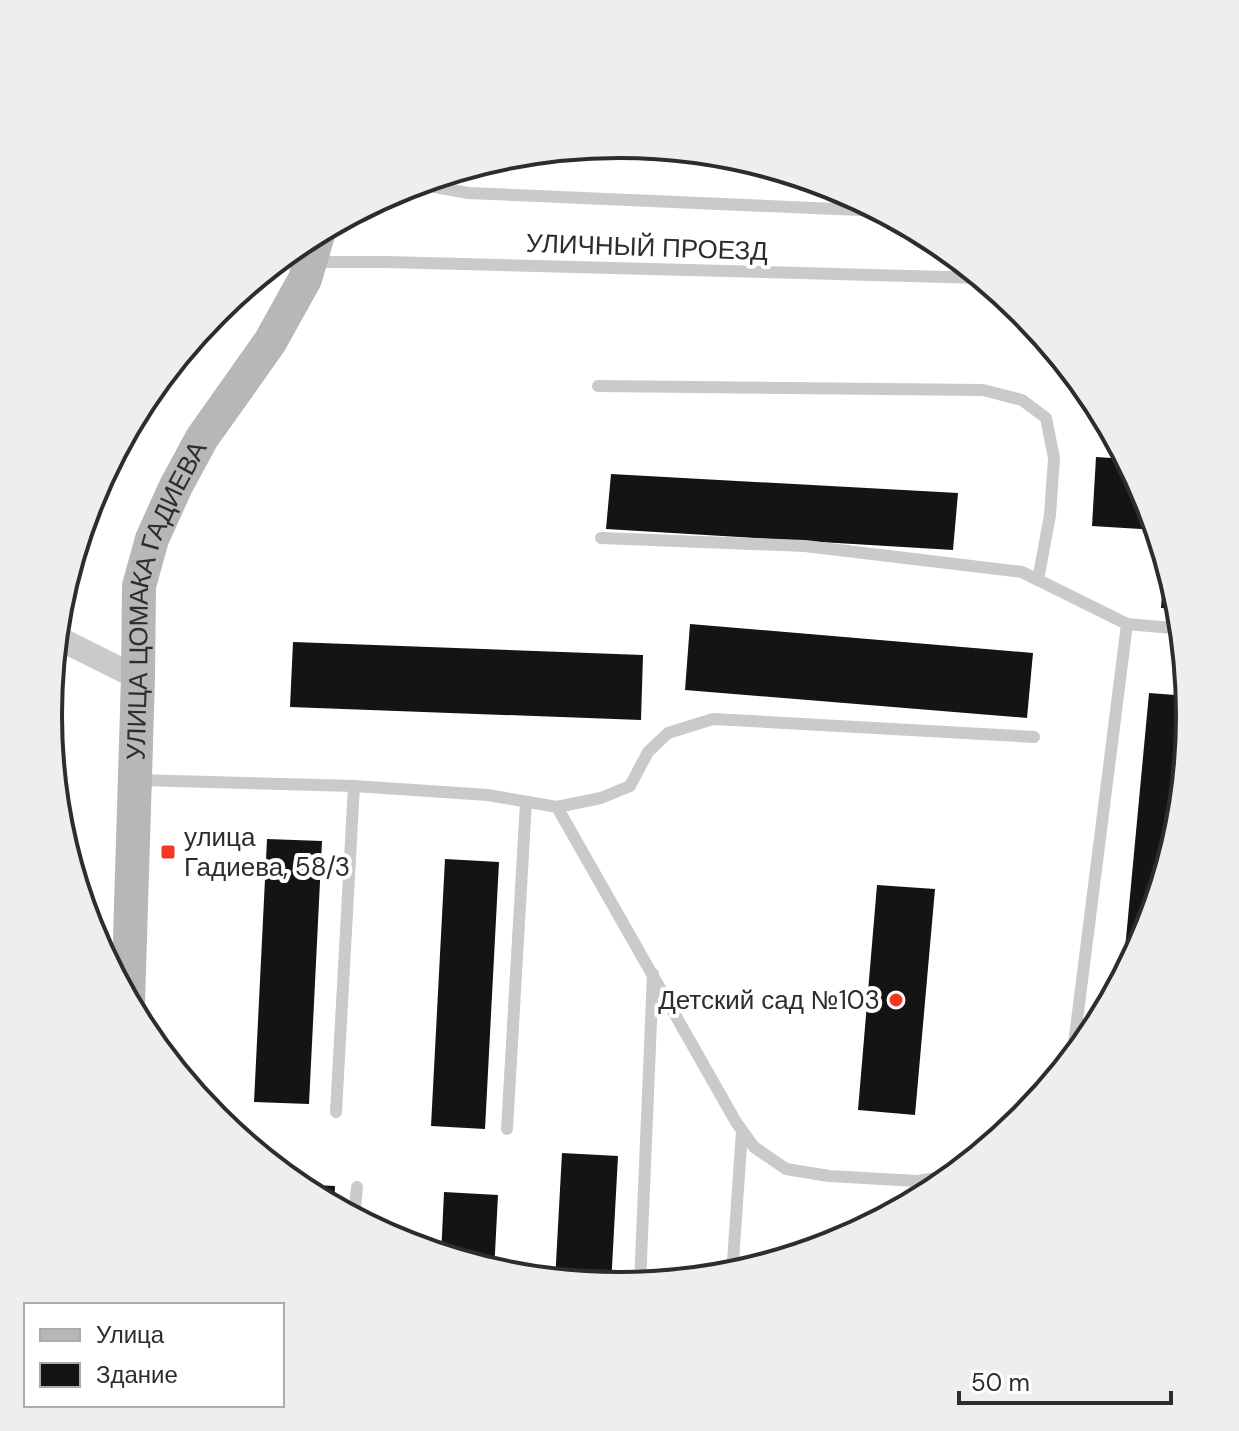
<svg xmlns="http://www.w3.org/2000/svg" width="1239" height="1431" viewBox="0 0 1239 1431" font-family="'DM Sans',sans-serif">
<rect width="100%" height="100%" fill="#fff"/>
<g fill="#141414">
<path d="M1096,457l31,2 21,38 9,33 -65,-4z"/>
<path d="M611,474l347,19 -5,57 -347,-21z"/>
<path d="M1165,555l15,49 1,5 -20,-1z"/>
<path d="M690,624l343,29 -6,65 -342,-28z"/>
<path d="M293,642l350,13 -2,65 -351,-13z"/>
<path d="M1149,693l40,3 2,20 -11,111 -33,108 -25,46z"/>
<path d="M267,839l55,2 -13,263 -55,-2z"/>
<path d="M445,859l54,3 -14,267 -54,-3z"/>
<path d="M877,885l58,4 -20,226 -57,-5z"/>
<path d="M562,1153l56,3 -7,130 -56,-5z"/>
<path d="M294,1184l41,2 -1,22 -32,-18z"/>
<path d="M444,1192l54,3 -4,77 -53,-16z"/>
</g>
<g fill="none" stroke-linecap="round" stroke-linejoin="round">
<g stroke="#cacaca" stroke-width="12">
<path d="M426,180l9,7 33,6 414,18"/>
<path d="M313,262h74l596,16"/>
<path d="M598,386l385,4 39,10 24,18 8,40 -4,57 -12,65"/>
<path d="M601,538l204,8 217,26 105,52"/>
<path d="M137,780l217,6 134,9 69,12 179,315 18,25 32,22 43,7 88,5 39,-6"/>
<path d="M557,807l44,-9 29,-12 18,-34 20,-19 45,-14 321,18"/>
<path d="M1072,1060l55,-436 56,5"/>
<path d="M336,1112l18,-326"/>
<path d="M507,1129l19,-327"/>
<path d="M354,1219l3,-32"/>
<path d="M732,1276l10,-145"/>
<path d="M640,1285l13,-311"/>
</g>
<path stroke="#cacaca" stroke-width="24" d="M56,637l82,41"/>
<path stroke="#b7b7b7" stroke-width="34" id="s1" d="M128,1003l10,-325 1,-92 13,-47 24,-53 26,-48 68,-96 35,-63 14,-48"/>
</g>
<g fill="#f33720" stroke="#fff" stroke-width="3">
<rect x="160" y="844" width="16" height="16" rx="4"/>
<circle cx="896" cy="1000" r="8"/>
</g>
<g text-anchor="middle" stroke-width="8" stroke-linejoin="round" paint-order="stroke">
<g font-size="26" fill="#2d2d2d" stroke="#fff">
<text transform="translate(647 247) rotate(2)" y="9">УЛИЧНЫЙ ПРОЕЗД</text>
<text dy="9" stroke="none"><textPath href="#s1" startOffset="408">УЛИЦА ЦОМАКА ГАДИЕВА</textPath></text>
</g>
<g font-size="26" fill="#2d2d2d" stroke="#fff" text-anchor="start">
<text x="184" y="846">улица<tspan x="184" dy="30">Гадиева, 58/3</tspan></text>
<text x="880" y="1009" text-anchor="end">Детский сад №103</text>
</g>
</g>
<path d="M0 0H1239V1431H0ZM62 715a557 557 0 1 1 1114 0a557 557 0 1 1-1114 0Z" fill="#eee" fill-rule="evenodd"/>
<path fill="none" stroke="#2d2d2d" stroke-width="4" d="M62 715a557 557 0 1 1 1114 0a557 557 0 1 1-1114 0Z"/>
<rect x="24" y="1303" width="260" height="104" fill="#ffffff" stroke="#ababab" stroke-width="2"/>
<rect x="40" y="1329" width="40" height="12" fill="#b7b7b7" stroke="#ababab" stroke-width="2"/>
<text x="96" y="1343" font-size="24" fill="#2d2d2d">Улица</text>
<rect x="40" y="1363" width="40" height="24" fill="#141414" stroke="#ababab" stroke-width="2"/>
<text x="96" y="1383" font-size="24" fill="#2d2d2d">Здание</text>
<path d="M959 1391v12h212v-12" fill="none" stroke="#2d2d2d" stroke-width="4"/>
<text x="971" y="1391" font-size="24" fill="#2d2d2d" stroke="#ffffff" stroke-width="6" paint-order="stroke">50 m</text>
</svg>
